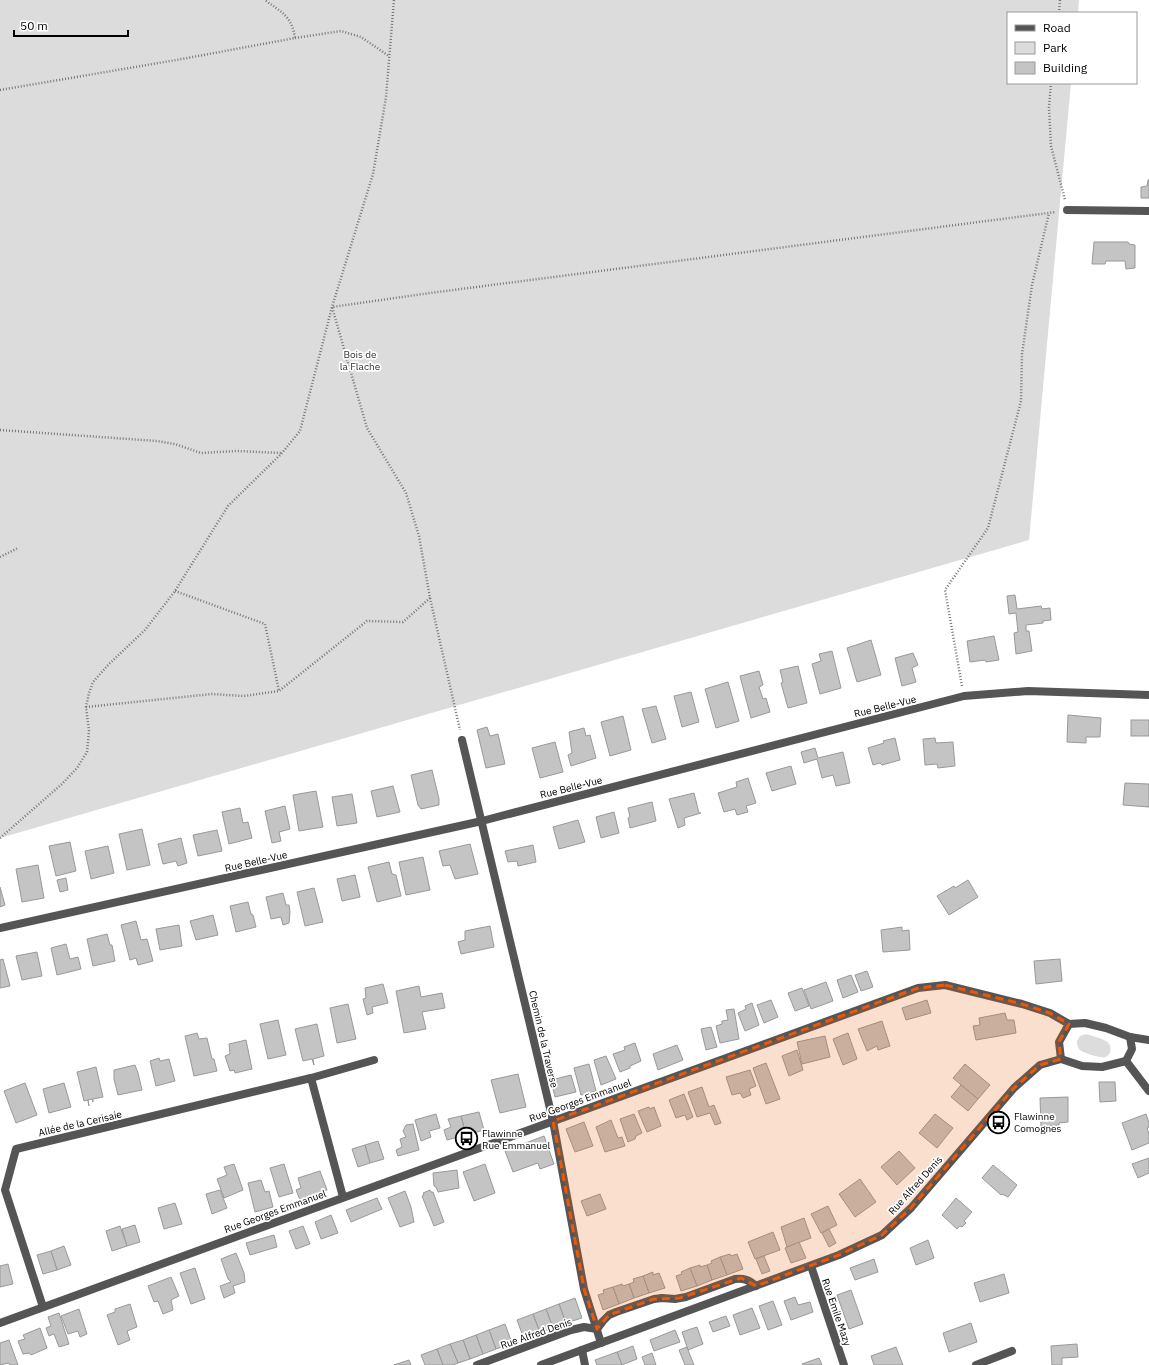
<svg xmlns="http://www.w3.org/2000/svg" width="1149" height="1365" viewBox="0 0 1149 1365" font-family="'IBM Plex Sans',sans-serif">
<rect width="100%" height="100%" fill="#fff"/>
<g fill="#dcdcdc">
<path d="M0,0h1079l-1,13h-70v70h63l-42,457 -1029,298z"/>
<path d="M1086,1034c6,2 15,4 20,7 6,3 6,13 0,16 -3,2 -23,-4 -26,-7 -3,-3 -3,-6 -3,-9l3,-5z"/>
</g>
<g fill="#c4c4c4" stroke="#999">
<path d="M1148,180h1v18h-8v-11l6,-1z"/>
<path d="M1094,242h34l1,2 6,1v23l-9,1 -1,-8h-19l-1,3h-13z"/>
<path d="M1015,595l2,14 24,-3 1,3 8,-1 1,12 -8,1v2l-17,2v6h3l3,20 -16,3 -2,-21 4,-1 -2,-19 -7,1 -2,-18z"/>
<path d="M994,636l5,24 -13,2 -1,-2 -15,2 -3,-21z"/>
<path d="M871,640l10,35 -24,7 -10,-34z"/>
<path d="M832,651l9,37 -21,6 -8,-30 9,-3 -2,-7z"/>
<path d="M913,653l5,12 -6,3 4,14 -14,4 -7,-28z"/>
<path d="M798,666l9,37 -19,5 -7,-25 2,-1 -3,-12z"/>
<path d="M759,671l4,14 -4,2 4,12 3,-1 4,14 -19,6 -11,-42z"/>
<path d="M728,682l11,39 -23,7 -11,-39z"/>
<path d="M691,692l8,30 -17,5 -8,-31z"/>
<path d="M656,706l10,33 -14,4 -10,-34z"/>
<path d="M1068,715l33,3 -1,19h-14v6l-19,-1z"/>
<path d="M623,716l8,34 -21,6 -9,-34z"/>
<rect x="1131" y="720" width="18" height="16"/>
<path d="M487,727l3,9 8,-2 7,30 -19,4 -9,-38z"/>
<path d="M584,728l2,8 4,-1 6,23 -25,8 -3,-11 4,-2 -3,-21z"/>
<path d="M895,738l5,22 -18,5 -2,-2 -7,2 -5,-17 16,-5 -1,-2z"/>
<path d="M935,738l1,5 17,-1 2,24 -17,2 -1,-4 -12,1 -2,-26z"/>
<path d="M555,742l8,30 -23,6 -8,-30z"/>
<path d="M815,748l3,10 25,-6 7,31 -14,3 -3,-11 -11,3 -5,-19 -13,4 -3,-11z"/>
<path d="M791,766l5,18 -24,7 -6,-18z"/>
<path d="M432,770l7,29v6l-18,4 -3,-4 -7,-30z"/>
<path d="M748,778l8,25 -10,3 2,6 -11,3 -2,-6 -11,3 -6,-19 19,-6 -1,-5z"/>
<path d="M1125,783l24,1v23l-26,-2z"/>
<path d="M393,786l7,26 -23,5 -6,-26z"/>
<path d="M316,791l7,36 -24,4 -6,-36z"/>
<path d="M694,793l5,20h2l-17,5 1,7 -7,3 -9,-29z"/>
<path d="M352,794l5,29 -20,3 -5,-29z"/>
<path d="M652,802l4,19 -26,7 -2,-10 2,-1 -2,-9z"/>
<path d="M285,806l5,23 -11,3 2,9 -9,2 -7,-32z"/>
<path d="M240,808l3,15 5,-1 4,16 -23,6 -7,-32z"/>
<path d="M614,812l5,21 -18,5 -5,-21z"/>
<path d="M578,820l7,22 -26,7 -6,-22z"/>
<path d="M142,829l8,36 -23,5 -8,-36z"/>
<path d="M217,830l5,21 -24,5 -5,-21z"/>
<path d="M181,838l6,25 -9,3 -2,-5 -13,3 -5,-20z"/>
<path d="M70,842l6,29 -20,5 -7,-30z"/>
<path d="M470,844l8,30 -23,5 -5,-14 -7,1 -4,-15z"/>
<path d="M533,845l3,17 -18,4 -1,-5 -9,1 -3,-11z"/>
<path d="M108,846l6,27 -23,6 -6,-28z"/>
<path d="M423,857l7,33 -24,5 -7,-33z"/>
<path d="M389,862l3,12 4,1 5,21 -24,6 -9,-35z"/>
<path d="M38,865l6,33 -22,4 -6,-33z"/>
<path d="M355,875l5,22 -18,4 -5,-22z"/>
<path d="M66,878l2,12 -8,2 -3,-12z"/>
<path d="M968,880l10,17 -29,18 -12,-19 17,-10 1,2z"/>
<path d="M0,887l5,18 -5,2z"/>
<path d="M314,888l9,34 -18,4 -8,-34z"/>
<path d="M283,893l3,12h3l1,7 -1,11 -6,2 -2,-8 -10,2 -5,-22z"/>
<path d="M248,902l3,12 2,1 3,12 -20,5 -6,-26z"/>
<path d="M213,915l5,20 -22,5 -6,-19z"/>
<path d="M136,921l5,19 6,-1 6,22 -15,4 -2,-7 -6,2 -9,-35z"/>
<path d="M179,925l3,21 -22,4 -4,-21z"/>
<path d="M490,926l4,21 -33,7 -3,-12 7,-2v-9z"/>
<path d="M902,927v4l7,-1 1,20 -27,2 -2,-22z"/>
<path d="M107,934l3,11h2l3,16 -22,5 -6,-27z"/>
<path d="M66,944l4,15 8,-2 3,12 -24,6 -6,-27z"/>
<path d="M37,952l5,24 -20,4 -6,-24z"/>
<path d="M3,959l7,27 -10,2v-28z"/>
<path d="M1060,959l2,22 -26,3 -2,-23z"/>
<path d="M867,971l6,16 -12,4 -6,-16z"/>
<path d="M851,975l7,17 -15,6 -6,-18z"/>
<path d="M826,982l7,19 -22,8 -7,-19z"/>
<path d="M383,984l5,19 -16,4 1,6 -6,2 -4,-16 3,-1 -1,-10z"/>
<path d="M419,986l2,11 21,-4 3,15 -23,4 4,17 -22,4 -8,-42z"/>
<path d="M802,988l7,18 -14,5 -7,-18z"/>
<path d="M771,1000l7,17 -14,6 -7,-18z"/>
<path d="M927,1000l4,13 -25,7 -4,-12z"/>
<path d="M752,1003l7,22 -14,6 -7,-18 8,-4 -1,-3z"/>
<path d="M348,1004l8,35 -19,4 -7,-35z"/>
<path d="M734,1009l5,30 -19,4 -4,-17 6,-2v-3l6,-1 -2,-10z"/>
<path d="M1005,1013l2,7h7l2,13 -40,7 -3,-14 7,-1 -1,-7z"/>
<path d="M278,1020l8,35 -18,4 -8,-35z"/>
<path d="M882,1021l8,25 -12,4 -1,-4 -10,5 -9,-22z"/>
<path d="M317,1024l7,32 -11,3 1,6 -2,-6 -9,2 -8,-32z"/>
<path d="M711,1027l6,20 -11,3 -5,-21z"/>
<path d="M197,1033l2,6 8,-1 5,21h2l3,12 -23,5 -9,-40z"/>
<path d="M848,1033l9,26 -14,6 -10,-26z"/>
<path d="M825,1036l5,21 -28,7 -5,-22z"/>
<path d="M246,1040l6,29 -17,4 -1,-3 -4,1 -5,-15 5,-2 -1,-10z"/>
<path d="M635,1043l6,18 -11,5v2l-10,4 -7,-18 12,-4 -1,-3z"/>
<path d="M677,1045l6,15 -25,10 -5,-16z"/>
<path d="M797,1050l6,20 -14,6 -7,-20z"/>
<path d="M606,1056l10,23 -15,6 -7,-25z"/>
<path d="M159,1058l1,3 9,-2 6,22 -19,5 -6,-25z"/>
<path d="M766,1063l14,36 -14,5 -13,-36z"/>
<path d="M589,1064l7,27 -15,4 -7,-27z"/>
<path d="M965,1064l25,21 -12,14 -25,-21z"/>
<path d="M135,1065l3,8 4,17 -24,5 -4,-16v-9z"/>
<path d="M96,1067l7,30 -10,2v3l-1,-3 -4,1 1,6 -1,-6 -4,1 -7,-29z"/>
<path d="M750,1070l6,16 -7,3 2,6 -8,3 -3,-5 -8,2 -6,-18z"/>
<path d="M518,1074l8,33 -26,6 -9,-33z"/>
<path d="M571,1075l5,17 -21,5 -4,-17z"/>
<path d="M1099,1082h16l1,19 -16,1z"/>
<path d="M25,1083l12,32 -21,8 -12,-32z"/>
<path d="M64,1083l7,24 -22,6 -6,-24z"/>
<path d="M961,1085l17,14 -10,12 -17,-14z"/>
<path d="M702,1087l7,20 5,-2 7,18 -6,2 -5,-12 -13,4 -9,-25z"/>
<path d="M684,1094l9,23 -6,3 -2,-5 -9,3 -7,-18z"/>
<path d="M1068,1097v25l-9,1v2l-18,1 -1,-28z"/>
<path d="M649,1107l1,2 4,-2 7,19 -14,6 -9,-21z"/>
<path d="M479,1112l5,18 -18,5 -5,-19z"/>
<path d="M436,1114l4,14 -11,3 2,6 -10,4 -6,-21z"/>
<path d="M634,1114l8,19 -6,3 -1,3 -7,3 -8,-23z"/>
<path d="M935,1114l18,14 -16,20 -18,-15z"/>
<path d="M1146,1114l3,9v4l-2,1 2,6v9l-17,7 -10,-27z"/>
<path d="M461,1116l5,19 -19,5 -3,-10 7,-3 -3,-8z"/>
<path d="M611,1120l7,18 4,-1 3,9 -20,6 -9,-25z"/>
<path d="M584,1122l9,24 -18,6 -9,-23z"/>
<path d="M413,1124l6,26 -21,6 -2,-6 6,-3 -2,-8 6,-2 -3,-6 3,-6z"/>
<path d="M544,1136l10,28 -14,5 -2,-6 -25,9 -8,-21z"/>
<path d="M378,1141l6,18 -14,4 -5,-18z"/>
<path d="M365,1145l5,18 -12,4 -6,-18z"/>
<path d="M899,1151l16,17 -18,17 -16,-18z"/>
<path d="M1149,1158v15l-11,5 -6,-14z"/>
<path d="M234,1164l9,26 -19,8 -7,-19 10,-4 -3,-8z"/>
<path d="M284,1164l9,29 -14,4 -9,-29z"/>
<path d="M485,1164l10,29 -21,8 -11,-29z"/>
<path d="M993,1165l24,20 -9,12 -6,-3 -1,1 -19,-17z"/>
<path d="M457,1170l2,18 -21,4 -2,-5 -2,-1 -1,-13z"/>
<path d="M320,1171l7,19 -27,10 -4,-10 5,-2 -3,-10z"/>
<path d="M860,1179l16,23 -21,15 -16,-23z"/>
<path d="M261,1180l4,12 4,-1 4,16 -18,5 -7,-29z"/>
<path d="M220,1190l7,18 -15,6 -6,-20z"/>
<path d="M430,1190l1,2h2l11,30 -10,4 -12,-30 2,-1 -1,-2z"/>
<path d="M405,1191l6,16 3,15 -14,5 -12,-29z"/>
<path d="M600,1194l6,15 -19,7 -6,-15z"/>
<path d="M377,1198l5,11 -31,13 -5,-12z"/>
<path d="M956,1198l16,14 -8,9 2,2 -4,4 -2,-1 -3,3 -15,-14z"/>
<path d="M175,1203l7,21 -18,5 -6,-21z"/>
<path d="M828,1206l9,19 -16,8 -10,-19z"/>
<path d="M331,1215l7,18 -17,6 -6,-17z"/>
<path d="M804,1218l7,20 -24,9 -6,-20z"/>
<path d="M135,1225l5,17 -13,4 -5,-17z"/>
<path d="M120,1226l7,20 -15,5 -6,-20z"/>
<path d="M303,1226l7,18 -14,5 -7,-18z"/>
<path d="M829,1229l7,14 -7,4 -7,-14z"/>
<path d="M773,1232l7,18 -25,9 -7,-17z"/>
<path d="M274,1235l3,12 -27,8 -4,-12z"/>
<path d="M928,1240l6,18 -18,7 -6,-17z"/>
<path d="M799,1242l7,16 -15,5 -6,-15z"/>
<path d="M64,1246l7,19 -14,5 -6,-19z"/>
<path d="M51,1251l6,19 -14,4 -6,-19z"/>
<path d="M236,1253l8,20 1,9 -12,4 2,7 -11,5 -4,-12 11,-4 -3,-3 -7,-20z"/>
<path d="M730,1254l1,2 6,-2 6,15 -16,6 -7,-18z"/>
<path d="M764,1256l6,15 -8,3 -6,-15z"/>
<path d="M720,1257l7,18 -15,5 -5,-15 5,-2 -1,-2z"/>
<path d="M874,1259l4,13 -23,8 -5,-12z"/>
<path d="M8,1264l5,20 -13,3v-21z"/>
<path d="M700,1265v2l7,-2 5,15 -15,6 -7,-18z"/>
<path d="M195,1268l10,31 -14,5 -11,-31z"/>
<path d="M690,1268l7,18 -16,5 -5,-15 6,-2 -1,-2z"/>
<path d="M653,1272v3l6,-2 6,15 -16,5 -6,-17z"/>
<path d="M1004,1274l5,19 -29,9 -6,-19z"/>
<path d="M643,1276l6,17 -15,5 -5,-14 5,-2 -1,-3z"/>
<path d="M171,1277l8,19 -8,4 2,10 -10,4 -5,-13 -4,1 -6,-16z"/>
<path d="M622,1284l1,2 6,-2 5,14 -15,6 -6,-17z"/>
<path d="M613,1287l6,17 -16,6 -5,-15 6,-2 -1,-3z"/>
<path d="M851,1290l12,34 -14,5 -12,-34z"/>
<path d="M795,1297l3,8 12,-3 3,10 -22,8 -7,-19z"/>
<path d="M575,1298l7,20 -16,5 -7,-19z"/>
<path d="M773,1301l9,24 -14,5 -9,-24z"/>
<path d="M130,1304l7,23 -10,4 3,9 -12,5 -11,-30 8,-3v-3z"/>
<path d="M559,1304l7,19 -13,5 -7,-19z"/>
<path d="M752,1308l8,20 -20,7 -7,-20z"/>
<path d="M79,1309l8,25 -7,3 -2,-6 -10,3 -7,-18z"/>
<path d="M546,1309l7,19 -13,5 -7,-19z"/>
<path d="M59,1313l10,31 -10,3 -5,-13 -5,2 -3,-8 5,-2 -3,-9z"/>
<path d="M533,1314l7,19 -16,6 -7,-19z"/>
<path d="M726,1316l4,10 -17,6 -4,-10z"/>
<path d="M971,1323l6,19 -28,10 -6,-19z"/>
<path d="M505,1324l7,19 -16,6 -7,-19z"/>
<path d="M697,1327l6,17 -15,6 -6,-18z"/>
<path d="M40,1328l7,20 -16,7 -2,-2 -6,1 -5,-13 7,-2 -2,-4z"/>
<path d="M489,1330l7,19 -13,5 -7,-19z"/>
<path d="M675,1330l5,12 -26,9 -4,-11z"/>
<path d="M476,1335l7,19 -13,5 -7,-19z"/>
<path d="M9,1340l9,25h-8l-1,-2 -9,2v-22z"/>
<path d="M463,1340l7,19 -12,4 -8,-19z"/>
<path d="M450,1344l8,19 -5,2h-10l-6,-16z"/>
<path d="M1077,1344l1,13 -16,1v7h-10l-1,-19z"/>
<path d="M633,1346l4,13 -15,6 -5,-13z"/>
<path d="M687,1347l1,3 6,15h-9l-6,-15z"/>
<path d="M896,1347l7,18h-29l-3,-9z"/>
<path d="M437,1349l6,16h-18l-4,-10z"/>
<path d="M617,1352l5,13h-25l-2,-5z"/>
<path d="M652,1353l4,12h-11l-3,-8z"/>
<path d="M819,1358l3,7h-19l-1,-1z"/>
<path d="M409,1360l2,5h-17z"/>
</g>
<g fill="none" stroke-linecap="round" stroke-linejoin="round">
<g stroke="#777" stroke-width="2.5" stroke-dasharray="1 2" stroke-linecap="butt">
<path d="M1059,13l1,-13"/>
<path d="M295,38l46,-7 20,6 28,19"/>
<path d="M1051,83l-2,24 2,39 14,54"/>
<path d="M0,90l182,-31 113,-21c-3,-22 -14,-26 -30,-38"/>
<path d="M0,430l157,11 18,3 26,9 36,-2 44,2"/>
<path d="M0,557l18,-9"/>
<path d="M175,591l90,33 14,67 88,-70 36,1 27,-24 -11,-62 -13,-43 -39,-65 -35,-121 98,-14 626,-81"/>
<path d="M430,598l30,132"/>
<path d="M962,686l-17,-96 43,-62 33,-127 1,-47 10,-69 17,-72"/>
<path d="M86,707l126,-13 32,2 35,-5"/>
<path d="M0,838l62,-54 15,-16 10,-16 2,-21 -3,-24 3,-14 4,-11 16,-18 36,-34 30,-39 53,-85 54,-53 18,-22 32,-124 41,-133 13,-77 8,-97"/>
</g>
<g stroke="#555" stroke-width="8">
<path d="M1067,210l82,1"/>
<path d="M462,740l91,381 31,168 17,54"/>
<path d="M0,928l482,-107 482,-125 64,-5 121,4"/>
<path d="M1061,1059l21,7 20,1 24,-6"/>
<path d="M1061,1059l-2,-17 10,-18"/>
<path d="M1126,1061l23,30"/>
<path d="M1126,1061l6,-12 -2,-12"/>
<path d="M311,1078l32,119"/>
<path d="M811,1266l33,99"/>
<path d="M43,1307l-38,-117 11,-41 295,-71 63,-18"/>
<path d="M0,1323l918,-335 27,-3 77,19 28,9 19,11 16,-1 21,5 24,9 19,3"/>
<path d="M582,1350l3,15"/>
<path d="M477,1365l94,-35 13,-3 13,2 6,-8 6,-6 7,-3 38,-13 8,-1 13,1 11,-2 49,-18c9,-1 14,1 21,7"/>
<path d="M541,1365l298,-110 43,-20 29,-27 103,-120 26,-23 21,-6"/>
<path d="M976,1365l36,-14"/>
</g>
</g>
<path fill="#e8590c" fill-opacity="0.2" stroke="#e8590c" stroke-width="3" stroke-dasharray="8 5" stroke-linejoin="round" d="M945,985l77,19 28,9 19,11 -10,18 2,17 -21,6 -26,23 -103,120 -29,27 -43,20 -83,31 -15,-8 -61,20 -26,1 -45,16 -12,14 -13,-40 -31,-168 365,-133z"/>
<defs>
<symbol id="bus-ring" viewBox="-11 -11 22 22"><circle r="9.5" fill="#fff" stroke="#000" stroke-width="1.5"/><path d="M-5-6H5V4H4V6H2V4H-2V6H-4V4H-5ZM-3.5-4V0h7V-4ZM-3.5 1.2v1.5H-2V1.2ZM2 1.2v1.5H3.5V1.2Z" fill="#000"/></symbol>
</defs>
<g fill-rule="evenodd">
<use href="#bus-ring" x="986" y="1110" width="25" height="25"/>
<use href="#bus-ring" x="454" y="1126" width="25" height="25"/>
</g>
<g text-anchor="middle" stroke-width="3.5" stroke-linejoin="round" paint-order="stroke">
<g font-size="10" fill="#333" stroke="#fff">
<text x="360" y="358">Bois de<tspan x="360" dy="12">la Flache</tspan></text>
</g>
<g font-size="10" fill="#000" stroke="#fff">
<text transform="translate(885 706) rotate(-14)" y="4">Rue Belle-Vue</text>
<text transform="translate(571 787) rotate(-14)" y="4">Rue Belle-Vue</text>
<text transform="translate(256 861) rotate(-13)" y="4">Rue Belle-Vue</text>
<text transform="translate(544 1039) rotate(77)" y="4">Chemin de la Traverse</text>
<text transform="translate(580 1100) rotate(-20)" y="4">Rue Georges Emmanuel</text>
<text transform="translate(80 1123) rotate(-13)" y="4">Allée de la Cerisaie</text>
<text transform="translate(915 1185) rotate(-48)" y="4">Rue Alfred Denis</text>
<text transform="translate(275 1211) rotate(-20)" y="4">Rue Georges Emmanuel</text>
<text transform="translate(837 1312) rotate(71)" y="4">Rue Emile Mazy</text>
<text transform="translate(536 1333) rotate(-19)" y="4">Rue Alfred Denis</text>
</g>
<g font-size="10" fill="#000" stroke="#fff" text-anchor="start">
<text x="1014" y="1120">Flawinne<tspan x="1014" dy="12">Comognes</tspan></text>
<text x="482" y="1137">Flawinne<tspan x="482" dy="12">Rue Emmanuel</tspan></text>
</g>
</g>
<rect x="1007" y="12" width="130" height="72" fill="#ffffff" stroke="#999999"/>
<rect x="1015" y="25" width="20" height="6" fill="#555555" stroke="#999999"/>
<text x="1043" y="32" font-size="12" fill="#000000">Road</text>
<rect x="1015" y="42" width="20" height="12" fill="#dcdcdc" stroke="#999999"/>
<text x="1043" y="52" font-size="12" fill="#000000">Park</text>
<rect x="1015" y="62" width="20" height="12" fill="#c4c4c4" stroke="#999999"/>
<text x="1043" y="72" font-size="12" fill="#000000">Building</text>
<path d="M14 30v6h114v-6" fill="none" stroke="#000000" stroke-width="2"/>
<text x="20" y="30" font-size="12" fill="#000000" stroke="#ffffff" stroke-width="3" paint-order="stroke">50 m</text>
</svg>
